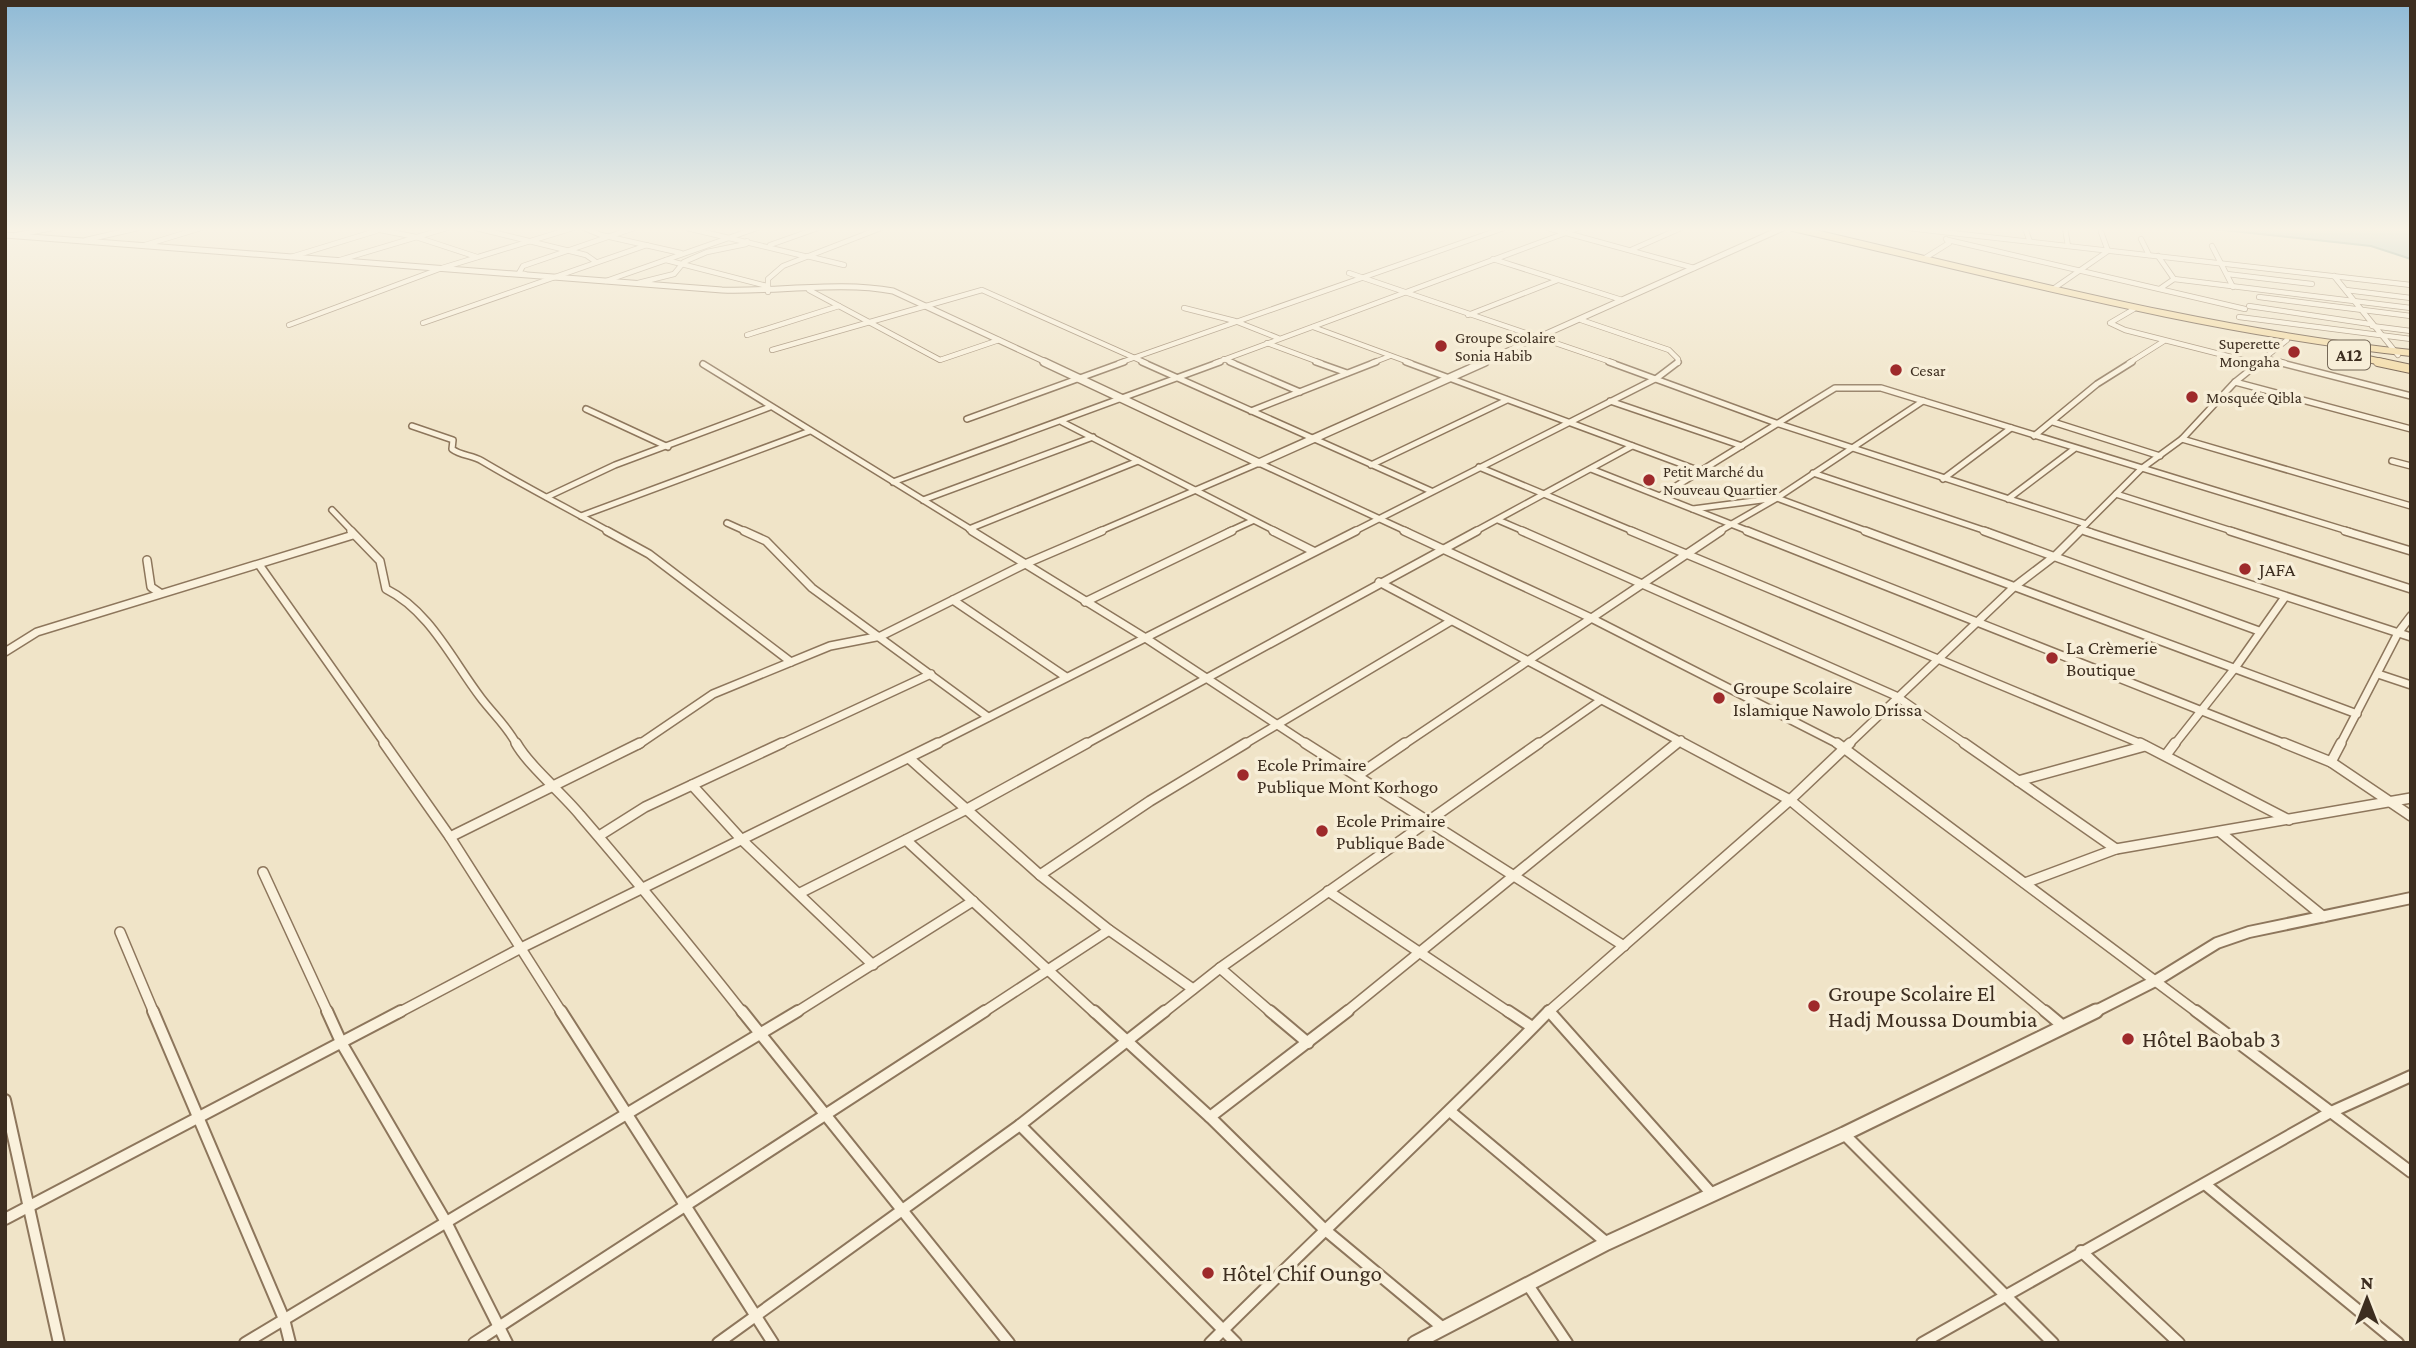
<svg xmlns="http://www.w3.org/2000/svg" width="2416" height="1348" viewBox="0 0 2416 1348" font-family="'Crimson Pro',serif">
<rect width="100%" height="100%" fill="#f0e4c8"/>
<path fill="#a9c4bc" stroke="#6f938a" stroke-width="2" d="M2205,228h206v31l-40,-13z"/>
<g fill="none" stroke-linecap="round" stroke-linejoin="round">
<defs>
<g id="minor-far4">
<path d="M370,228l46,9 61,20"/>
<path d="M476,228l110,27 10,7"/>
<path d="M584,228l17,7 80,18"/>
<path d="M687,228l117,28"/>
<path d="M1548,228l146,40"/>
<path d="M1908,228l503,57"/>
<path d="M2025,228l5,14"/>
<path d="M2065,228l3,18"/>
<path d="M16,235l37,-7"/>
<path d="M2141,239l8,16"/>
<path d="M86,240l52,-12"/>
<path d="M1948,240l297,69"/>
<path d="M145,245l56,-17"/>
<path d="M770,245l48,-17"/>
<path d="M2212,246l21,41"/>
<path d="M1631,250l50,-22"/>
<path d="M807,256l37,9"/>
<path d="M2158,256l16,23 -13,9"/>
<path d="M291,257l85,-26"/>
<path d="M1925,258l24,-15 -3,-4"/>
<path d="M1493,259l129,41"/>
<path d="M340,260l107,-32"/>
<path d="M666,260l101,26"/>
<path d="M1349,273l265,90"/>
<path d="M525,274l-6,-1 4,-7 111,-38"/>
<path d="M2227,274l85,10"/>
<path d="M2334,276l64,79"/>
<path d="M2174,279l237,29"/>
<path d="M606,281l151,-53"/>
<path d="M638,283l36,-9 10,-12 23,-10 39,-8 1,-3"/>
<path d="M2053,289l55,-38 -7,-19"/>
<path d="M809,290l131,70 59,-20"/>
<path d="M2346,290l65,8"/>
<path d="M768,292v-13l15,-13 98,-38"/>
<path d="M2259,297l152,19"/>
<path d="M2249,306l121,18"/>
<path d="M1184,308l51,13 43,17"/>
<path d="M2134,309l-24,14 15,7 130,33"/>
<path d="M1468,315l90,-35"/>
<path d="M2239,317l172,22"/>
<path d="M1581,320l88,30 9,9v4"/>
<path d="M423,323l224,-78"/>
<path d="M289,325l153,-57 131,-40"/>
<path d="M2372,326l39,5"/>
<path d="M1313,327l98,36"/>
<path d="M747,335l92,-29"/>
<path d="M1267,343l54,20"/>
<path d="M772,350l210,-60 164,73"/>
<path d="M2265,358l20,5"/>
<path d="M1224,359l10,4"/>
<path d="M1119,363l385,-135"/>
<path d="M1215,363l364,-135"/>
<path d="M1372,363l18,-7"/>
<path d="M2129,363l35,-22"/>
<path d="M2258,363l29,-23"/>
</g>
<g id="minor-far3">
<path d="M1142,362l289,129"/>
<path d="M1230,362l70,30"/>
<path d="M1316,362l31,11"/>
<path d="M1406,362l297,110"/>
<path d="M1609,362l167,61 310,101"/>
<path d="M2248,362l10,2"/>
<path d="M2278,362l133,34"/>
<path d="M703,364l272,168"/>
<path d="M2235,382l176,47"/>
<path d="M1610,401l132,45"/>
<path d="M586,409l82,38"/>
<path d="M1251,411l125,-49"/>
<path d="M967,419l157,-57"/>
<path d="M1062,422l215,110"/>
<path d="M2053,422l107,34"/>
<path d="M412,426l41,14 -1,9c9,7 20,6 30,12 42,25 85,47 128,71"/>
<path d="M2034,436l63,-52 35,-22"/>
<path d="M2182,439l229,67"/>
<path d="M2392,461l19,5"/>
<path d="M1371,465l136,-65"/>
<path d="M1479,467l156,65"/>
<path d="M1591,469l160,63"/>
<path d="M1813,473l176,59"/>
<path d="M1943,479l68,-51"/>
<path d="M893,482l327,-120"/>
<path d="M2116,494l119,38"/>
<path d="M1660,496l175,-108h46l470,144"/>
<path d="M547,497l68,-32 155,-58"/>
<path d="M2008,499l66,-50"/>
<path d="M923,500l170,-63"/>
<path d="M1693,509l84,-11 92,34"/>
<path d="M332,510l21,22"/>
<path d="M581,516l229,-85"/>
<path d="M1498,520l28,12"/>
<path d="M727,523l20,9"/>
<path d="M969,529l169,-68"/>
<path d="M2080,529l11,3"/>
<path d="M1098,532l161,-69 149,69"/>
<path d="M1228,532l24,-11"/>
<path d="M1353,532l304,-154 21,-16"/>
<path d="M1474,532l158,-86"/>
<path d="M1718,532l59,-34 146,-97"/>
<path d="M2078,532l63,-63 41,-30 53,-57 25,-20"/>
</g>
<g id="minor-far2">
<path d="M351,531l29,30 6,28c44,22 66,71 95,109 13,17 26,28 36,47"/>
<path d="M607,531l42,23 142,108"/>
<path d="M744,531l22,10 46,47 176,129"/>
<path d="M972,531l172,106 164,108"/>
<path d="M1273,531l40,20"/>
<path d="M1404,531l187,87 249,127"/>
<path d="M1522,531l374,165 71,49"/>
<path d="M1631,531l513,214"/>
<path d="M1747,531l541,214"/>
<path d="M1865,531l492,183"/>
<path d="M1984,531l275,100"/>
<path d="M2085,531l326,106"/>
<path d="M2230,531l181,58"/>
<path d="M2345,531l66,20"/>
<path d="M147,560l4,27 9,6"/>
<path d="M260,566l126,179"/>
<path d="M1379,582l308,163"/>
<path d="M953,600l113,77"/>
<path d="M1085,602l147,-71"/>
<path d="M5,652l32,-20 316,-97"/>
<path d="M2378,674l33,11"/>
<path d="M638,745l75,-51 117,-48 51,-10 144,-72 77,-33"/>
<path d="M778,745l153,-71"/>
<path d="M934,745l422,-214"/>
<path d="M1084,745l393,-214"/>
<path d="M1243,745l208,-124"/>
<path d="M1403,745l318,-214"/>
<path d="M1537,745l64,-45"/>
<path d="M1675,745l6,-5"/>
<path d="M1848,745l166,-158 42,-32 24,-24"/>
<path d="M2174,745l61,-77 50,-71"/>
<path d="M2340,745l58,-112 13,-17"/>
</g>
<g id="minor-far1">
<path d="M384,743l66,94 112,176"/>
<path d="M516,743c13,23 46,50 64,72 56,65 110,131 163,198"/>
<path d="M1305,743l319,203"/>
<path d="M1683,743l107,57 257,213"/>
<path d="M1837,743l361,270"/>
<path d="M1964,743l152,106"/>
<path d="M2140,743l149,77"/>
<path d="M2284,743l47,19 80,54"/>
<path d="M2166,755l9,-12"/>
<path d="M909,758l131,117 69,55 84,59"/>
<path d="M2331,762l10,-19"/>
<path d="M1357,776l48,-33"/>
<path d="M2018,781l127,-35"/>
<path d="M692,785l50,55 131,125"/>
<path d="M2220,832l104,85"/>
<path d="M599,836l46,-29 137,-64"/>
<path d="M450,837l190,-94"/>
<path d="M906,840l189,173"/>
<path d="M263,872l65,141"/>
<path d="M1040,875l110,-74 96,-58"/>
<path d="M2025,883l91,-34 295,-51"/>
<path d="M1328,891l182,122"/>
<path d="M800,893l169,-85 118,-65"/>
<path d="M120,932l34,81"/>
<path d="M1220,968l52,45"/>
<path d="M398,1013l123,-65 417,-205"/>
<path d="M795,1013l178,-112"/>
<path d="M982,1013l127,-83"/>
<path d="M1163,1013l57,-45 319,-225"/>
<path d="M1345,1013l332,-270"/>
<path d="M1547,1013l243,-213 60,-57"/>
</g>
<g id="minor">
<path d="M153,1011l131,308 6,24"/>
<path d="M327,1011l15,33 104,178 61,121"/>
<path d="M561,1011l212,332"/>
<path d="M742,1011l267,332"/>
<path d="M1094,1011l116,106 114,112 119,99"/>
<path d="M1270,1011l38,32"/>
<path d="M1508,1011l24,16"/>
<path d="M1549,1011l162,182"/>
<path d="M2045,1011l19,16"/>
<path d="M2196,1011l215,161"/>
<path d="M5,1100l54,243"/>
<path d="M1451,1112l156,131"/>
<path d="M1210,1117l138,-106"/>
<path d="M1020,1125l216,218"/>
<path d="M1844,1134l209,209"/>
<path d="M2206,1185l192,158"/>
<path d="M5,1219l396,-208"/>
<path d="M2081,1251l98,92"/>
<path d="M1528,1285l39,58"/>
<path d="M245,1343l553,-332"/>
<path d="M474,1343l511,-332"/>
<path d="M718,1343l302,-218 145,-114"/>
<path d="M1210,1343c112,-112 229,-219 339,-332"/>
<path d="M1922,1343l407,-230 82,-37"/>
</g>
<g id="tertiary-far3">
<path d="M5,235l717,55c55,2 119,-9 171,1l155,72"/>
<path d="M1481,363l302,-135"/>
</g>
<path id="tertiary-far2" d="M1044,362l215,101 226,-101"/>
<path id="tertiary-far1" d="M2092,1013l65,-33 60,-37 32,-11 162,-34"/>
<path id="tertiary" d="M1415,1343l192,-100 237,-109 252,-123"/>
<g id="primary-far1">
<path d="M1793,228c205,47 409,103 618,125"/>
<path d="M2332,351l54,12"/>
</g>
<path id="primary" d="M2378,362l33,7"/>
</defs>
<use href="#minor-far4" stroke="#8d765c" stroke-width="6"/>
<use href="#minor-far3" stroke="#8d765c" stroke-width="8"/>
<use href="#minor-far2" stroke="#8d765c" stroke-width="10"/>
<use href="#minor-far1" stroke="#8d765c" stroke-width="12"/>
<use href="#minor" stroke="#8d765c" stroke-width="14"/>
<use href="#tertiary-far3" stroke="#8d765c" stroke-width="7"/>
<use href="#tertiary-far2" stroke="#8d765c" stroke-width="10"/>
<use href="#tertiary-far1" stroke="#8d765c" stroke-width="14"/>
<use href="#tertiary" stroke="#8d765c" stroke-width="17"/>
<use href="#primary-far1" stroke="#5b4430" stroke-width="8"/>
<use href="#primary" stroke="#5b4430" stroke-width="10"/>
<use href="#minor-far4" stroke="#faf1dc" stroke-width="4.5"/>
<use href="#minor-far3" stroke="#faf1dc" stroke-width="5"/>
<use href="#minor-far2" stroke="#faf1dc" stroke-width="7"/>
<use href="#minor-far1" stroke="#faf1dc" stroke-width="9"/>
<use href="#minor" stroke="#faf1dc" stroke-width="10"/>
<use href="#tertiary-far3" stroke="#faf1dc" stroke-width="5"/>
<use href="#tertiary-far2" stroke="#faf1dc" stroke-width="7"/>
<use href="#tertiary-far1" stroke="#faf1dc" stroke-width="10"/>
<use href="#tertiary" stroke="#faf1dc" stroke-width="13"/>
<use href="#primary-far1" stroke="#f3d9a0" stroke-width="6"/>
<use href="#primary" stroke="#f3d9a0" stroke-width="8"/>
</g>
<linearGradient id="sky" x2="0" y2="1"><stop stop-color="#8fbad6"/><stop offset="0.55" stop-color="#f8f3e6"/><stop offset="1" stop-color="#f8f3e6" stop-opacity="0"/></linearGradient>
<rect width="2416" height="417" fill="url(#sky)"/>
<g fill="#9e2a2b" stroke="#f7eed8" stroke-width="2.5">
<circle cx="1441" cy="346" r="7"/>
<circle cx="2294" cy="352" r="7"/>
<circle cx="1896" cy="370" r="7"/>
<circle cx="2192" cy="397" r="7"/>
<circle cx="1649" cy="480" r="7"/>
<circle cx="2245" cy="569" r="7"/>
<circle cx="2052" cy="658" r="7"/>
<circle cx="1719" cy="698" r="7"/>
<circle cx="1243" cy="775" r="7"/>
<circle cx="1322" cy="831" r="7"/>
<circle cx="1814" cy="1006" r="7"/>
<circle cx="2128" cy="1039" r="7"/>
<circle cx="1208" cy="1273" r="7"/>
</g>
<g text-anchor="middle" stroke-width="7" stroke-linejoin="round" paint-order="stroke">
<g font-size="16" fill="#3d2e20" stroke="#f7eed8" text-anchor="start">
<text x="1455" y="343">Groupe Scolaire<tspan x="1455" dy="18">Sonia Habib</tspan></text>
<text x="2280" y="349" text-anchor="end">Superette<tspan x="2280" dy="18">Mongaha</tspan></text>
<text x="1910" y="376">Cesar</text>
<text x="2206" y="403">Mosquée Qibla</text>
<text x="1663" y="477">Petit Marché du<tspan x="1663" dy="18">Nouveau Quartier</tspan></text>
</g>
<rect fill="#f7eed8" stroke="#756857" stroke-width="2" x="2328" y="340.5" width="42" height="29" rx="5"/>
<g font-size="18" font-weight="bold" fill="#3d2e20">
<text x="2349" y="361">A12</text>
</g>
<g font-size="19" fill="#3d2e20" stroke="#f7eed8" text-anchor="start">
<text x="2259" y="576">JAFA</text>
<text x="2066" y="654">La Crèmerie<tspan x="2066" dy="22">Boutique</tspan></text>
<text x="1733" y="694">Groupe Scolaire<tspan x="1733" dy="22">Islamique Nawolo Drissa</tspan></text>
<text x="1257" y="771">Ecole Primaire<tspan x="1257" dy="22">Publique Mont Korhogo</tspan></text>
<text x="1336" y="827">Ecole Primaire<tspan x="1336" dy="22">Publique Bade</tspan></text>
</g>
<g font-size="23" fill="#3d2e20" stroke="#f7eed8" text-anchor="start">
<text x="1828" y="1001">Groupe Scolaire El<tspan x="1828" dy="26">Hadj Moussa Doumbia</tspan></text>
<text x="2142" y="1047">Hôtel Baobab 3</text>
<text x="1222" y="1281">Hôtel Chif Oungo</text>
</g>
</g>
<rect width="2416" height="1348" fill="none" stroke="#3d2e20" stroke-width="14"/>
<g transform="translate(2367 1299)" stroke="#f7eed8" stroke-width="5" paint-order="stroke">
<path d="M0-5L12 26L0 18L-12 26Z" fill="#3d2e20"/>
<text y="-10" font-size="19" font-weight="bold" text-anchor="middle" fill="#3d2e20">N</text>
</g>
</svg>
